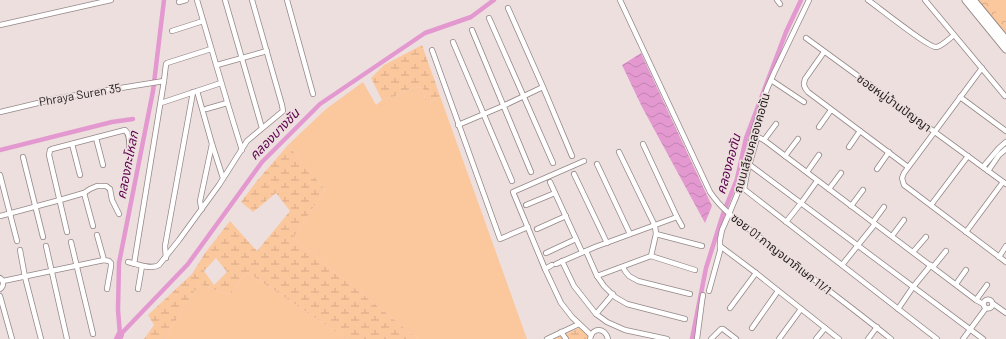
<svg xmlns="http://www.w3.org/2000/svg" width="1006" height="339" viewBox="0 0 1006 339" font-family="Barlow,'Noto Sans Thai',sans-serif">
<defs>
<pattern id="forest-crowns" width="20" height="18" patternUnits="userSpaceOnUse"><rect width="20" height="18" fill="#fbc79d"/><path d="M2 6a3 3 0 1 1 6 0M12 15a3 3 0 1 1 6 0" fill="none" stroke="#d7aa87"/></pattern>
<pattern id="wetland-marsh" width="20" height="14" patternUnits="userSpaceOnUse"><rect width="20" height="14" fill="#fbc79d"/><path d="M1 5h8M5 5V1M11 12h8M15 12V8" fill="none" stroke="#d7aa87"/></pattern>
<pattern id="water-waves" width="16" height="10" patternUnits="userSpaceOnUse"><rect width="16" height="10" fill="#e399d0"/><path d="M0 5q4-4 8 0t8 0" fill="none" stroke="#c283b2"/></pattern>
</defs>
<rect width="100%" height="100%" fill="#eedfdf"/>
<g fill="#fbc79d">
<path d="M973,0h33v39z"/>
<path d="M363,82l13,23 6,-5 13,-4 19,-9 9,1 2,12 4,3 11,-7 87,243h-109l-125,-101 32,-48 -37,-45 38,-36z"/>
<path d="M247,272l100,67h-183l35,-55 31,11z"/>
</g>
<path fill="url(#forest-crowns)" d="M976,0h13l3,3 6,14 8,4v15z"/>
<g fill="url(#wetland-marsh)" fill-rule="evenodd">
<path d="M422,45l18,51 -11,7 -4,-3 -2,-12 -9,-1 -19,9 -13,4 -11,-22 13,-13z"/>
<path d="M288,145l37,45 -32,48 125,101h-71l-100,-67 -17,23 -31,-11 -35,55h-20l10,-14 -6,-10 44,-41 13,-21 25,-32 27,30 33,-40 -14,-18 -23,19 -12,-10 15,-20zM216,258l11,14 -13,13 -10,-14z"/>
<path d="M581,327l6,7v5h-33z"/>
</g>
<path fill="url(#water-waves)" d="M641,53l71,153 -7,17 -63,-116 -20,-42z"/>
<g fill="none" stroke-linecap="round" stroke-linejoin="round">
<g stroke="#e399d0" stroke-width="4.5">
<path d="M0,150l112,-28 21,-3"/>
<path d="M120,335l68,-71 74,-102 58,-58 105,-71 46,-16 23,-17"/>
<path d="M120,335l-2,-25 1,-47 34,-172 11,-91"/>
<path d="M692,339l14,-71 17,-54 14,-35 9,-41 40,-106 15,-32"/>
</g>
<path stroke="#e399d0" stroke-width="8" d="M118,339l2,-4"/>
<defs>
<g id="minor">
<path d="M197,0c15,50 29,100 45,150"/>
<path d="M225,0l37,128"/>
<path d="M287,0l26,94"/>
<path d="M620,0l90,192c14,21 33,32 52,47 43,34 87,66 129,100"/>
<path d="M777,0l3,4"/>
<path d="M868,0c10,7 61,48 68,47 5,0 14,-9 18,-12"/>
<path d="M925,0l80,96"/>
<path d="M179,2l7,-2"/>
<path d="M508,8l35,79 29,69"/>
<path d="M489,18l64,145"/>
<path d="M0,25l111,-25"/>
<path d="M472,30l59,142"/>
<path d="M172,31l31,-10"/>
<path d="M806,38l200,146"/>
<path d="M453,42l59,139"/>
<path d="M432,50l68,189 28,-12"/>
<path d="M824,52l-19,27c-2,6 -1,8 3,13l100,75"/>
<path d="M217,65l50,-14"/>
<path d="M982,68l-78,105 -2,5 2,7 102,77"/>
<path d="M771,80l33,22"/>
<path d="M164,81l2,-17 1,-1 44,-14"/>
<path d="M197,91l15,53 11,34"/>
<path d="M960,97l46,34"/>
<path d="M161,103l60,-20"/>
<path d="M206,109l21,-6"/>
<path d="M0,112l59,-14 105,-17 -30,183"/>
<path d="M458,125l45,-19 40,-19"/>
<path d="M819,127l12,-17"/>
<path d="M96,138l7,27"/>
<path d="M764,140l12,-16"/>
<path d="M72,144l8,31"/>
<path d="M849,147l11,-16"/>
<path d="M619,152l36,74 1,8 -5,22"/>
<path d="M785,156l13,-17"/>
<path d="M23,157l20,80"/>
<path d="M584,161l-71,31 32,77 16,34 11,14 19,18"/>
<path d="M597,164l33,70"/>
<path d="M750,165l233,174"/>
<path d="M983,167l16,-19 7,-6"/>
<path d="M877,169l12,-17"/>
<path d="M988,171l11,-16 7,-6"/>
<path d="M807,172l12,-17"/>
<path d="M574,174l33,69"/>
<path d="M0,175l17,66"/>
<path d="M550,182l32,70"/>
<path d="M829,189l12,-16"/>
<path d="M84,193l9,33"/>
<path d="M526,205l29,-12"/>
<path d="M931,205l37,-49"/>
<path d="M851,206l12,-16"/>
<path d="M202,209l-1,-3 -1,-5 12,-57"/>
<path d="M0,216l60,-16 24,-7 6,-4 7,-3h9l4,3 2,11 7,14"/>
<path d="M677,217l5,9"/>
<path d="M786,222l15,-19 16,-22"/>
<path d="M873,222l11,-15"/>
<path d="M537,229l29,-13"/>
<path d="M67,232l-18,-77 1,-5 2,-1 73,-19c6,5 4,16 4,24"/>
<path d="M966,232l37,-50"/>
<path d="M656,234l46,12"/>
<path d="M97,235l7,25"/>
<path d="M892,236l12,-16"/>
<path d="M71,242l22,92"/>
<path d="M46,246l21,93"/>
<path d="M720,246l36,27 83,66"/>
<path d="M20,250l5,27 16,62"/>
<path d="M586,251l11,25 7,10 11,11 12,7 58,15"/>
<path d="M913,252l13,-15"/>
<path d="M546,253l30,-14"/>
<path d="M999,257l7,-11"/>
<path d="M166,258l-1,-12 28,-154"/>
<path d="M562,261l12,25 22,28 11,8 18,8 42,9"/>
<path d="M128,262c9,2 23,8 31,3l20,-25 40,-55 28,-44 36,-30 -1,-6 -30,-105"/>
<path d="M556,264l39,-17 82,-30 -34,-73"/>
<path d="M842,265l33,-41"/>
<path d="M623,267l2,4 4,5 9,5 52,13"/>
<path d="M933,267l13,-16"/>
<path d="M545,269l7,-4"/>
<path d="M597,276l54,-20 44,14"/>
<path d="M0,278c4,3 4,8 0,11"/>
<path d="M3,281l101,-21 5,1 2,2v3l-4,23"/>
<path d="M956,284l10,-14"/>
<path d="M138,289l4,-23"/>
<path d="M709,291l11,-40v-11l2,-10 7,-16 12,-29 13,-56 13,-40 7,-16 35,-73"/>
<path d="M0,296l12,43"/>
<circle cx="988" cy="304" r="4.5"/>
<path d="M976,300l11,-15"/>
<path d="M992,303l14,10"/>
<path d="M730,308l26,-35"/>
<path d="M898,309l15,-22 18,-22"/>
<path d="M596,314l17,-20"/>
<path d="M752,328l26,-37"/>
<path d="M561,332l5,7"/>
<path d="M547,339l32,-15"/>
<path d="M590,339c2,-12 15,-12 18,0"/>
<path d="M697,339l5,-38 1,-6"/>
<path d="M711,339l10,-10h2l13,10"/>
<path d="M779,339l22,-30"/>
<path d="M816,339l9,-11"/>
<path d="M868,339l9,-12"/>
<path d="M937,339l-193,-150 3,-16 10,-35 1,-1 6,3 212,160 7,4"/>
<path d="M963,339l23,-31"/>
</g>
<g id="secondary">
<path d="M966,0l40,49"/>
<path d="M973,0l33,40"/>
</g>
</defs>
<use href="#minor" stroke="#948787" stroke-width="6"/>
<use href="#secondary" stroke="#948787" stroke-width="9"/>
<use href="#minor" stroke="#fff" stroke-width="4.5"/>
<use href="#secondary" stroke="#fff" stroke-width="7"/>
</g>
<g text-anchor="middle" stroke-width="3.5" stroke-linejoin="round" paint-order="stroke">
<g font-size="12" fill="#201b1b" stroke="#eedfdf">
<text transform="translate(80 95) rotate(-10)" y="4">Phraya Suren 35</text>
<text transform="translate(894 103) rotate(36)" y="4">ซอยหมู่บ้านปัญญา</text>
<text transform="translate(752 143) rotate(-74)" y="4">ถนนเลียบคลองคอตัน</text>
<text transform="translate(781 254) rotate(38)" y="4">ซอย 01 กาญจนาภิเษก 11/1</text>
</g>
<g font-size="13" font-style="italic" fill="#5b004d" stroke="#eedfdf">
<text transform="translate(274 134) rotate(-46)" y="5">คลองบางชัน</text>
<text transform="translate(728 164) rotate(-75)" y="5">คลองคอตัน</text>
<text transform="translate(127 165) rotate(-79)" y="5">คลองกะโหลก</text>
</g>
</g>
</svg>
